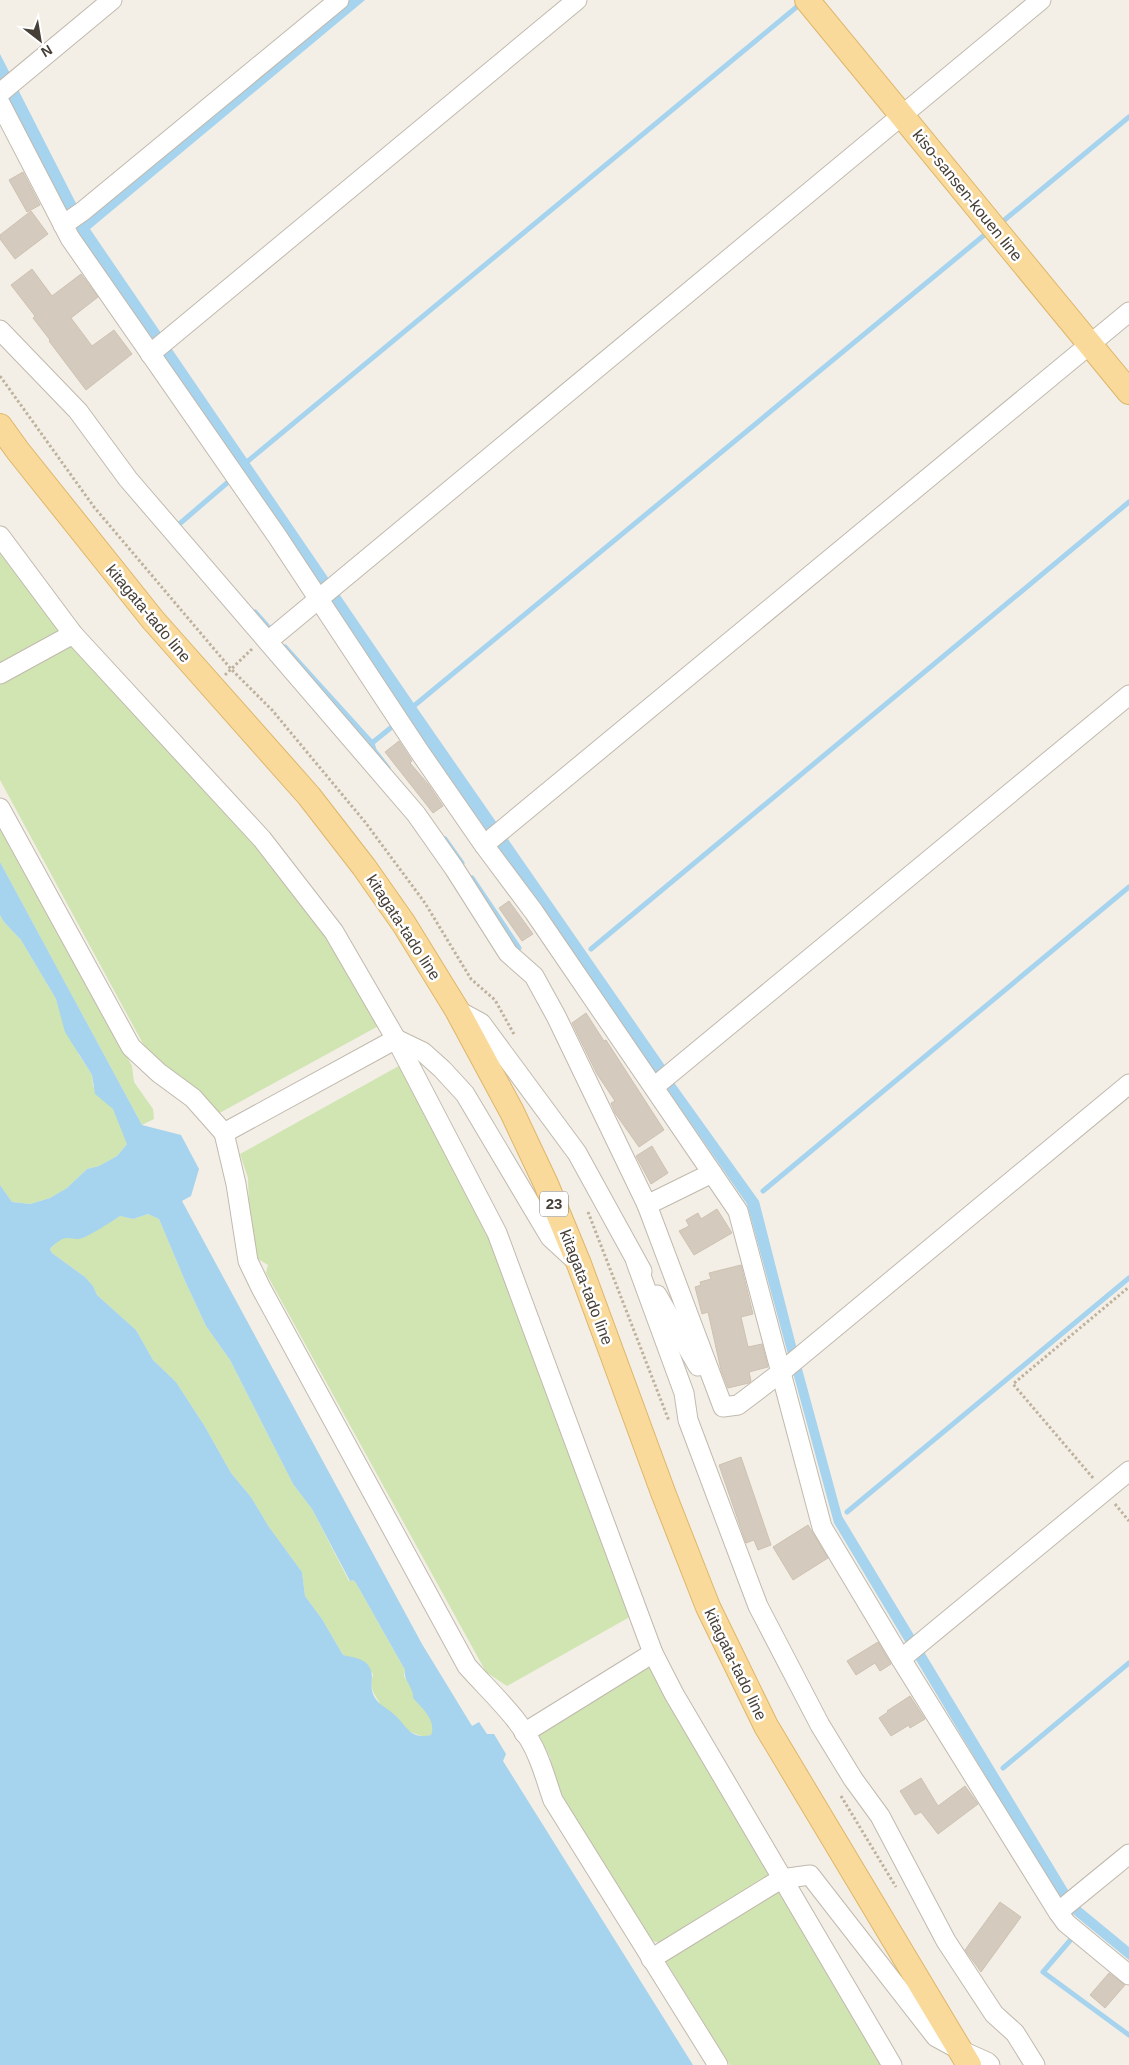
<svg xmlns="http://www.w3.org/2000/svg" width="1129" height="2065" viewBox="0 0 1129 2065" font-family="Helvetica,sans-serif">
<rect width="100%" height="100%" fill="#f3efe7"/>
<g fill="#d0e5b2">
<path d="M0,546l62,80 -2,10 -60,33z"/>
<path d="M73,645l156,163 108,140 47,75 -170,93 -66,-63 -148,-273v-97z"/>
<path d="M0,822l132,244 2,16 19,27 1,10 -12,6 -142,-263z"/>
<path d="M0,915l4,7 17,18 35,59 23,56 13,20 1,11 20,23 14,31v4l-10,12 -18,10 -12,3 -20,19 -17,10 -20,6 -18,-2 -12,-17z"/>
<path d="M406,1062l88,174 141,378 -128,72 -21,-14 -220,-399 2,-8 -10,-6 -8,-23 -2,-58 -8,-24z"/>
<path d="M148,1214l11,5 26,62 21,45 24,34 63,124 19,25 37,72 4,-1 3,3 49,87 -1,6 28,45 2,8 -3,6 -7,2 -11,-4 -8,-4 -8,-12 -15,-10 -9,-15 -2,-8 2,-10 -10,-13 -20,-6 -21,-36 -17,-23 -3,-24 -33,-45 -18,-30 -20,-24 -27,-48 -28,-43 -23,-22 -17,-30 -39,-35 -4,-9 -8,-9 -33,-24 -2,-4 9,-9 8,-3 16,1 37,-22 13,3z"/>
<path d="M651,1661l118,214 -3,6 -103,63 -10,-3 -90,-141 -8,-19 -5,-24 -13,-26z"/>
<path d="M779,1888l107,177h-156l-65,-105z"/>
</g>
<g fill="#a6d3ed" fill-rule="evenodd">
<path d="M347,0h18l-275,229 325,476 253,365 5,11 86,120 42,164 41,151 229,379 7,10 51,42v13l-56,-46 -12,-12 -227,-379 -87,-319 -341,-489 -84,-129 -77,-104 -165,-242 -80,-157v-29l83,163z"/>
<path d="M0,862l142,263 39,10 18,34 -8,27 -9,5 240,443 50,82 7,-4 8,12h7l12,20 -3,7 190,304h-693v-880l12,17 18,2 20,-6 17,-10 20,-19 12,-3 18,-10 10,-12 -14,-35 -18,-15 -3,-19 -27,-43 -9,-33 -35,-59 -17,-18 -4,-7zM148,1214l11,5 26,62 21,45 24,34 63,124 19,25 38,72 3,-1 3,3 49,87c-2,11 9,17 8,28 9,10 24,23 18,37 -20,5 -24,-8 -35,-19 -9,-9 -20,-11 -24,-25 -2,-9 3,-17 -4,-26 -5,-7 -17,-8 -25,-10l-21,-36 -17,-23 -3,-24 -33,-45 -18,-30 -20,-24 -27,-48 -28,-43 -23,-22 -17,-30 -39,-35 -4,-9 -8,-9 -33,-24 -2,-4c19,-20 20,-5 35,-12 12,-6 24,-14 35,-21l13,3z"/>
</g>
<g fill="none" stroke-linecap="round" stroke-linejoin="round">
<g stroke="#a6d3ed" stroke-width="5">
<path d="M1002,222l127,-105"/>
<path d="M248,461l551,-456"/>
<path d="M179,528l-2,-2 50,-43"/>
<path d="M255,612l15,17"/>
<path d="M285,647l87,96"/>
<path d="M415,705l573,-473"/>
<path d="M388,768l-14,-18 -2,-7 21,-17"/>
<path d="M445,839l17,24"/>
<path d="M472,878l47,70"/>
<path d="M591,949l538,-447"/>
<path d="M763,1191l366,-304"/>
<path d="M847,1512l282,-234"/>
<path d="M1003,1768l126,-105"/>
<path d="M1073,1937l-30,35 86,63"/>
</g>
</g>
<g fill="#d4cabd" stroke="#cec2b1">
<path d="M23,172l17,33 -13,7 -18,-32z"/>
<path d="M31,211l17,23 -33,25 -15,-20v-4z"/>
<path d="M32,269l20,27 29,-22 17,23 -27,21 21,28 22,-16 18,24 -46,36 -37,-49 1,-1 -17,-22 2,-2 -24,-31z"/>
<path d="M399,741l13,20 -2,2 18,21 15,22 -10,7 -48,-61z"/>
<path d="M509,901l24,33 -11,7 -23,-33z"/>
<path d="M586,1013l18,28 2,-1 58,90 -25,17 -24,-34 -4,-10 4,-2 -18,-27 -25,-51z"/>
<path d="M652,1146l16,27 -17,11 -15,-28z"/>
<path d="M717,1209l15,24 -38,22 -15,-24 10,-5 -3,-6 12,-7 3,6z"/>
<path d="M741,1265l12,49 -12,3 7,30 14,-3 6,23 -19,5 2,9 -2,2 -21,5 -7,-18 -13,-58 -6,2 -7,-27 6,-2 -1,-3 11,-3 -2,-6z"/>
<path d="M741,1457l30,88 -13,5 -4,-10 -8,3 -27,-78z"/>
<path d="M808,1525l20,33 -35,22 -20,-33z"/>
<path d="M878,1642l13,22 -11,7 -5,-8 -19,12 -9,-14z"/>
<path d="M910,1696l15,23 -15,9 -1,-3 -18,11 -12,-18 9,-6 -1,-1z"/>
<path d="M921,1778l17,28 27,-20 13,18 -40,30 -17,-22 -6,3 -15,-24z"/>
<path d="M1000,1902l21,15 -40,55 -16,-22z"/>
<path d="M1109,1973l16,12 -20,23 -15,-13z"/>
</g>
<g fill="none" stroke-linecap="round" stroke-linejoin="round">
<defs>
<g id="minor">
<path d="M0,93l112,-93"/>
<path d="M0,103l70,135 207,298 142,215 65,94 50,67 204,299 84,316 79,132 157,253 8,11 63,52"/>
<path d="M63,225l20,-14 256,-211"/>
<path d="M0,330l78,81 50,68 288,335 38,54 54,85 26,23 22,40 91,189 76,202 15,-2 42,-32 349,-289"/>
<path d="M150,354l427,-354"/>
<path d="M0,536l73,98 189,205 72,93 62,107 101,194 156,420 21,41 218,371"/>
<path d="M268,641l773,-641"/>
<path d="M0,674l73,-40"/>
<path d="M0,808l131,239 28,26 34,25 31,35 12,51 12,77 13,27 206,378c24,27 58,57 71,91 6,14 10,29 15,43l165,265"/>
<path d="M484,845l645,-533"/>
<path d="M457,1010l24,13 96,130 65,118"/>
<path d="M654,1087l475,-392"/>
<path d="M224,1133l172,-94 27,13 19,17 23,25 85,143 26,24"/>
<path d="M647,1205l65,-32"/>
<path d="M636,1262l48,131 4,27 70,186 62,119 33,54 27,37 66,125 48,73 21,19 20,32"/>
<path d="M657,1295l41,71"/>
<path d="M901,1659l228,-188"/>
<path d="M524,1733l129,-80"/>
<path d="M1058,1912l71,-58"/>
<path d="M651,1959l130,-80 29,-4 126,162 24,13 27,12 3,3"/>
</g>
<g id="major">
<path d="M807,0l322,392"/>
<path d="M0,426l18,25 135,169 156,176 55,71 40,57 53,86 55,102 34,72 33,80 85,231 44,112 58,119 203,339"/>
</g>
</defs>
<use href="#minor" stroke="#c1b9ad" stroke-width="21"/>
<use href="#major" stroke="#deb66a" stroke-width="26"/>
<g stroke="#bfb19c" stroke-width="3" stroke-dasharray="2.5 2.5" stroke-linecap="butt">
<path d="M0,376l94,131 137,162 41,41 93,112 60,81 46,76 24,21 20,36"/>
<path d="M225,675l28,-27"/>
<path d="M588,1212l81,209"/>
<path d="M1093,1478l-80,-94 116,-97"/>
<path d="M1115,1504l14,17"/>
<path d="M841,1796l55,91"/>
</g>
<use href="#minor" stroke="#fff" stroke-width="19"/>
<use href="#major" stroke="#f9da9a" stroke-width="24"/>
</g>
<g text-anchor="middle" stroke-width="5" stroke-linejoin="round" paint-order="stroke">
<rect fill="#fff" stroke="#7e7973" stroke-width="1" x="540" y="1191.5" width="28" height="25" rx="4"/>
<g font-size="15" font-weight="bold" fill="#463f37">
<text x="554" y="1209">23</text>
</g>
<g font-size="16" fill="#463f37" stroke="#fff">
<text transform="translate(968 195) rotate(51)" y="6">kiso-sansen-kouen line</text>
<text transform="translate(149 613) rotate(50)" y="6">kitagata-tado line</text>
<text transform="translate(404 927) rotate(57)" y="6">kitagata-tado line</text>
<text transform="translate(587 1287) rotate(69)" y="6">kitagata-tado line</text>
<text transform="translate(736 1664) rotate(64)" y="6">kitagata-tado line</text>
</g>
</g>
<g transform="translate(40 40) rotate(149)" stroke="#ffffff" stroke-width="4" paint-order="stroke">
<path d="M0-4L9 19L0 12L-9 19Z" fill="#463f37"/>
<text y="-8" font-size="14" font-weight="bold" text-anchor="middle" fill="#463f37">N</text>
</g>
</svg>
